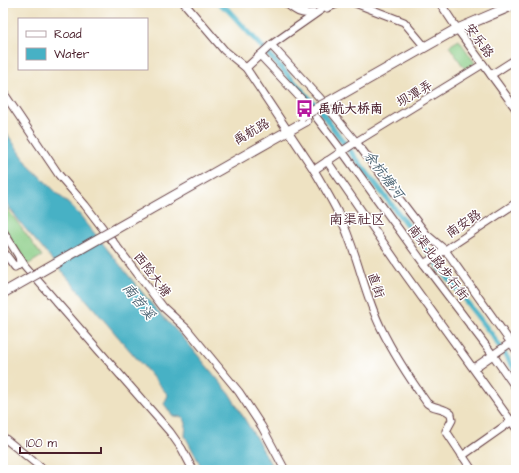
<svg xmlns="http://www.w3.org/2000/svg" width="519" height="473" viewBox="0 0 519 473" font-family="'Architects Daughter','LXGW WenKai TC',sans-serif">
<rect width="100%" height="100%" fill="#fff"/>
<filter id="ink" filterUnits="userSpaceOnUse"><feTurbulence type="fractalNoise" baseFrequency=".025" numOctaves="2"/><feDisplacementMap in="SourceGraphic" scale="8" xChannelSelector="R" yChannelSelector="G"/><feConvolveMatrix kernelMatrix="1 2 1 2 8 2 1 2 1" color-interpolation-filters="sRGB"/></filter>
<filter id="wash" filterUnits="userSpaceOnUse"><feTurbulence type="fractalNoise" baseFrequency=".012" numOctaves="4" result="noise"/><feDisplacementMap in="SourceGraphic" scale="16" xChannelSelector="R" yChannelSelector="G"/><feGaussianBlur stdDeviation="0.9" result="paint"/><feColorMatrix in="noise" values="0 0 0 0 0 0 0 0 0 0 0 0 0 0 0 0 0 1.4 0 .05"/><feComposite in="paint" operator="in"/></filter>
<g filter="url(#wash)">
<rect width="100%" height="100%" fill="#eee2c2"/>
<g fill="#89cc85" stroke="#6a7658">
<path d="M459,40l16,23 -10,6 -16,-23z"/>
<path d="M3,203l39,53 -15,9 -24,-37z"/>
</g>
<path fill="#47b1c5" stroke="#486878" d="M3,128l27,39 49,47 75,93 32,34 43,52 30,50 15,27h-71l-18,-34 1,-13 -3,-6 -10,-1 -9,-12 4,-9 -145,-169 -20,-27z"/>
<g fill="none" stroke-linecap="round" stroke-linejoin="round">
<path stroke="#47b1c5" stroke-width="5.5" d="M219,3l9,7 91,99 28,38 145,188 24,36"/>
</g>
</g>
<g filter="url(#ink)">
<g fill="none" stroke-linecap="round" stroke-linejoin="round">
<defs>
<g id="minor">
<path d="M184,3l40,47 22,18 68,102 42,-28 127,-78"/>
<path d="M286,3c9,8 15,12 28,10"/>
<path d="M355,3l49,19 21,25"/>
<path d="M440,3l18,27 58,79"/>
<path d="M327,8l12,-5"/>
<path d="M271,45l49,53 36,44 71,93 18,15 71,100"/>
<path d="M260,55l47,50 35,46 82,113 69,91 23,33"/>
<path d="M246,68l25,-23 60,-42"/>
<path d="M491,75l25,-16"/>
<path d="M3,92l56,83 26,30 78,102 24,22 52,63 23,35 23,43"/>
<path d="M327,161l78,113 111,154"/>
<path d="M314,170c14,24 27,45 36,71 11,29 17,59 31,87 13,27 29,51 46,75 7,6 17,4 24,11l1,6 -6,11 26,39"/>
<path d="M3,231l22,35 145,166 12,17 11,21"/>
<path d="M3,251l12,16 5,-4 -1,-7"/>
<path d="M424,264l92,-61"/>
<path d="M474,368l42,-29"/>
<path d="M3,437l41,33"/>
<path d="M462,456l54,-38"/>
</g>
<g id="major">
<path d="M328,102l125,-71 63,-27"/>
<path d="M272,140l34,-19"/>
</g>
</defs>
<use href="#minor" stroke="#633c42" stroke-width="9"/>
<use href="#major" stroke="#633c42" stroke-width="11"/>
<use href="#minor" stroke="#fff" stroke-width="7"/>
<use href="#major" stroke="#fff" stroke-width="9"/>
<defs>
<g id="major-bridge">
<path d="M302,116l26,-14"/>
<path d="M3,293l269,-153"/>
</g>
</defs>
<use href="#major-bridge" stroke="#633c42" stroke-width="11" stroke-linecap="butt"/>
<use href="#major-bridge" stroke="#fff" stroke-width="9"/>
</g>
</g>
<defs>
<symbol id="bus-bare" viewBox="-9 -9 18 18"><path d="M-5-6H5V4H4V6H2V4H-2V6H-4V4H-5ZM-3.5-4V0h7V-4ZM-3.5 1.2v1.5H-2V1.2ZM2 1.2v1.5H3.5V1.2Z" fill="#b5179e" stroke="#fff" stroke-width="2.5" paint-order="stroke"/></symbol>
</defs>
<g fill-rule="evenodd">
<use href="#bus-bare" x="292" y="96" width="25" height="25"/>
</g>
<g text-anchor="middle" stroke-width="3" stroke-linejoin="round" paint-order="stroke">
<g font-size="13" fill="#4a1f2b" stroke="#fff">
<text transform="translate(480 40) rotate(54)" y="5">安乐路</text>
<text transform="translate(414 93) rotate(-31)" y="5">坝潭弄</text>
<text transform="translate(251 131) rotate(-30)" y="5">禹航路</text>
<text transform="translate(463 223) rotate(-34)" y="5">南安路</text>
<text transform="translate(439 262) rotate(53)" y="5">南渠北路步行街</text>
<text transform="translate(153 274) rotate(53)" y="5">西险大塘</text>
<text transform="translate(377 285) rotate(71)" y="5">直街</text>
</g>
<g font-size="13" font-weight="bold" fill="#4a1f2b" stroke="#fff" text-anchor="start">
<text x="318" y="113">禹航大桥南</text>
</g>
<g font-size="14" font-style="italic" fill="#496170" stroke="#fff">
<text transform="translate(384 174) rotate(53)" y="5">余杭塘河</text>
<text transform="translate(139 301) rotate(51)" y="5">南苕溪</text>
</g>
<g font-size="14" fill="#4a1f2b" stroke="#fff">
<text x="357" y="224">南渠社区</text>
</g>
</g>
<rect width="519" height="473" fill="none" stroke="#fff" stroke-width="16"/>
<rect x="18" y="18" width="130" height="52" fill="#ffffff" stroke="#b7a5aa"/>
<rect x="26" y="31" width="20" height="6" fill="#ffffff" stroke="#b7a5aa"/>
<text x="54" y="38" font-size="12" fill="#4a1f2b">Road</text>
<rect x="26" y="48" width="20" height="12" fill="#47b1c5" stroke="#b7a5aa"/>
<text x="54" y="58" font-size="12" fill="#4a1f2b">Water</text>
<path d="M20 447v6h81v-6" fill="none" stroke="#4a1f2b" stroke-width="2"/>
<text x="26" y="447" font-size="12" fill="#4a1f2b" stroke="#ffffff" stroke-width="3" paint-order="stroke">100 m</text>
</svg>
